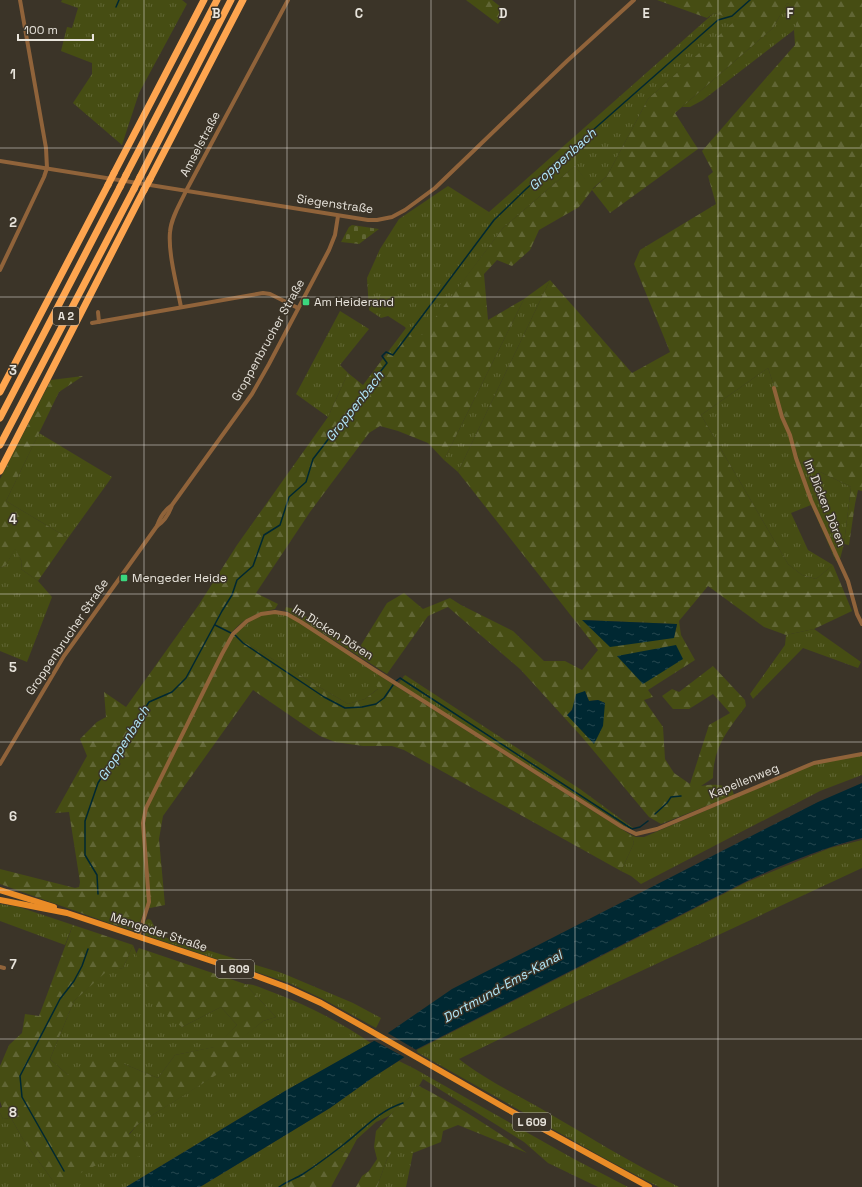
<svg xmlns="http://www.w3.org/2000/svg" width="862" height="1187" viewBox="0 0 862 1187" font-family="'Space Grotesk',sans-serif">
<defs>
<pattern id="grass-tufts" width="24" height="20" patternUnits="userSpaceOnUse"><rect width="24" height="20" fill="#464d13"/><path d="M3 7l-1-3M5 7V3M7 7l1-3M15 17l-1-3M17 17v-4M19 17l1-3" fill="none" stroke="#616635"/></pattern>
<pattern id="forest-firs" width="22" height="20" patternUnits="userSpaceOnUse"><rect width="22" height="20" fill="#464d13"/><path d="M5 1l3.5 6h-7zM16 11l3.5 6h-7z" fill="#616635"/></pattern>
<pattern id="cemetery-stones" width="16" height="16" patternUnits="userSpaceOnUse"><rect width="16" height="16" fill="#464d13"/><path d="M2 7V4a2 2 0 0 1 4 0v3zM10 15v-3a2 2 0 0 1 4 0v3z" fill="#616635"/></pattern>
<pattern id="water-ripples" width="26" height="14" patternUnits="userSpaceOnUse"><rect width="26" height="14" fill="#002832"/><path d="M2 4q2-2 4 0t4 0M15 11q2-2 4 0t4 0" fill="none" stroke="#25474f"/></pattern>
</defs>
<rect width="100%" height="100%" fill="#3b3428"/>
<g fill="url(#grass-tufts)">
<path d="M62,0h120l5,4 -48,89 -17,52 -49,-42 19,-29v-11l-31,-12 6,-24 5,1 6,-20 -17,-6z"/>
<path d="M787,3l15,7 -8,20 -91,70 -13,7h-8l91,-79z"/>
<path d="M714,13l23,7 -89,79 -41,77 -15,13 -17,-23 -72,62 -87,116 -11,-17 -17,-11 -7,2 -12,-8 -2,-32 13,-29 19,-30 49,-33 41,26z"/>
<path d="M550,280l-92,192 -14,-12 80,-161z"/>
<path d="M340,311l29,18 -29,36 8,8 -20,44 -32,-23z"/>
<path d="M768,368l32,94 51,25 -7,57 -4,15 -4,2 -25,-56 -20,8 17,37 25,15 -17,14 -14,-4 -14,-11 -87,-149z"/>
<path d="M39,433l73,44 -44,61 -62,-37z"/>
<path d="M15,548l7,14 -1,7 17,12 14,16 -25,65 -27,-11v-83l6,-3z"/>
<path d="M275,613l15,1 14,7 76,52 -4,7 3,8 -14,11 -17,5 -109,-65 -6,-4 24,-19z"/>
<path d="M814,629l47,33 -3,6 -55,-20 -50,51 -3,-5 35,-49 1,-10z"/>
<path d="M405,675l175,114 53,39 -2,2 -233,-146z"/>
<path d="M862,755v20l-42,16 -179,93 -10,-8 -10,-5 13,-28 -3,-8 5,2h8l171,-73z"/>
<path d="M862,840v28l-281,131 -122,60c24,19 54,34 81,49 46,27 91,55 139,79h-20l-8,-4 -47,-25 -189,-107 332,-169 83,-34z"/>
<path d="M0,904l19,3 54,18 -8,20 -65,-24z"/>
<path d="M148,919l3,1 3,6 10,11 118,36 71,30 28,15 -5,10 -53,-29 -34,-16 -144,-48c-2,-6 -3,-12 3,-16z"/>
<path d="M133,945l11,27 38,55 39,-20 16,18 -22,22 -40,8 -17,23 -34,-14 -56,11 -18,-16 24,-58 32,-30 17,-3z"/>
<path d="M245,984c10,0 18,5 27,8 35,13 68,30 99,51l-86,48 -159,96h-126v-74l3,6 8,-1 13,23 32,44 73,-50 8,-10 105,-67 -8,-14 29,-23 13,-4z"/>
<path d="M399,1061l16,8 159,90 54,28h-30l-50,-24 -24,-21 -101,-63 -4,7 -6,2 -2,8 -22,20 -13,6 -19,17 -8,15 -11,-4 -57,37h-81l130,-79 42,-30z"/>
<path d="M391,1153h22l-7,34h-29l10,-28z"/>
</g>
<g fill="url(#forest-firs)" fill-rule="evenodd">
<path d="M466,0h26l15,12 -9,12z"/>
<path d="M657,0h205v491l-4,-1 -3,14 -6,41 -5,-1 7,-57 -51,-25 -32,-94 -67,47 87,149 14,11 14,4 17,-14 19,46 -38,18 -28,6 -22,-8 -56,-41 -29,35 2,14 14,25 -47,30 5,7 -9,3 19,27 2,32 9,14 16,11 19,-59 21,-12 -17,-19 -24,15h-16l-11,-13 10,-7 7,3 34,-26 32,34 1,6c-18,24 -33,41 -33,72l-12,8c13,-2 19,-2 31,3l2,6 -73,29 -12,-7 -67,-80 -62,-68 -72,-62 -20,9 -41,58 -86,-55 -16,-9 1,-3 8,2 64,41 29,-47 17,-10 19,16 27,-11 11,7 52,26 31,30h21l17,9 16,-20 -140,-178 92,-192 82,93 38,-21 -36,-88 6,-14 76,-46 -8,-28 5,-4 -11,-21 93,-106 -1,-15 7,-20 -14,-7 -14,25 -98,85 23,36 -88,64 -18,-23 -13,17 -40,23 -9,20 -18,16 -15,-6 -13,14 4,46 36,-21 -80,161 -16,-17 -30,-12 -18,-5 -11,7 -59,79 -54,81 22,11 -3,5c-21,5 -30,8 -44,24l8,6 109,65 17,-5 13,-10 -4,-9 3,-6 254,161 3,8 -13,28 -217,-121 -12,-4h-29l-28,-4 -15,-6 -67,-46 -90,126 -4,23 6,66 -20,4 -7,18 -6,3 -23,-7 -109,-39v-15l75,19 4,-1 1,-5 -11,-70 -14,1 32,-57 -7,-17 17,-17 9,-5 -2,-25 22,15 72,-101 39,-61 91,-128 20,-44 15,12 43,-57 10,15 87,-115 72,-62 18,23 14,-13 41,-77 88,-79 -22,-7 -7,5zM583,620l93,4 1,1 -3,12zM585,691l4,10 9,-1 7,3v2l-38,11z"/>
<path d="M83,376l-24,16 -53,109 62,37 -30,43 -17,-12 1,-7 -7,-13 -9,16 -6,3v-89l51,-99z"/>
<path d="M73,925l60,20 -10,23 -17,4 -32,29 -24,58 18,16 25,-18 31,7 34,14 17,-23 39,-8 23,-22 -16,-18 -39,20 -25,-18 -21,-55 3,-6 106,36 31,33 -13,4 -28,23 8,14 -106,67 -8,9 19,7 -7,15 -22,5 -1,-14 -11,13 -51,25 -32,-44 -13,-23 -8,1 -3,-6v-5l2,-1 -2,-6v-35l9,-21 13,-12 3,-19 14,2z"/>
<path d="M419,1086c37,19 74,42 108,67l-69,-28 -15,6 -2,11 -28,11h-22l-4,6 -10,28h-21l6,-11 7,-5 8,-12 -3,-12 2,-16 20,-22 15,-13 2,-8z"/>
<path d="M338,1150l11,4 -18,33h-50z"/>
</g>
<path fill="url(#cemetery-stones)" d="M352,225l27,4 -20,15 -18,-2 8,-15z"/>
<g fill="url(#water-ripples)">
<path d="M582,620l95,4 -3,14 -64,9z"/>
<path d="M676,645l7,14 -40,25 -26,-28z"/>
<path d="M585,691l4,10 9,-1 7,3 -2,23 -9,18 -27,-29 5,-5 4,-16z"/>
<path d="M862,783v55c-40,10 -78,26 -115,43l-330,168 -45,29 -42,30 -130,79h-74l159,-96 103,-58 64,-44 366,-187z"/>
</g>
<path fill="#3b3428" d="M386,1032l32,19 -12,7 -33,-18z"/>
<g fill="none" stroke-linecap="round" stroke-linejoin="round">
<g stroke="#002832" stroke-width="1.5">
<path d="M116,7l3,-7"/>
<path d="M215,625l16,8"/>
<path d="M235,635l8,8 81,54 21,11 17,-1 14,-3 8,-6 9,-13"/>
<path d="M396,681l4,-3 232,151 8,-2 8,-6"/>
<path d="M655,814l12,-11 4,-6 10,-1"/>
<path d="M98,894l-1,-19 -12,-20v-34l13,-38 51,-81 23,-10 14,-14 36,-67 10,-16 5,-15 16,-14 11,-31 16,-10 9,-28 17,-15 7,-23 74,-96 -5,-7 4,-4 7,3 101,-135 32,-31 192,-169 14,-4 18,-16"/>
<path d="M64,1171l-42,-74 -2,-21 40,-77 14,-18 8,-15 6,-17"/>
<path d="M279,1187c8,-6 16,-8 24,-13 14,-9 27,-19 40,-29 20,-15 35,-34 60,-42"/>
</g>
<g stroke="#90633a" stroke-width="4">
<path d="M0,161l368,59h9l15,-3 13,-7 30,-22 132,-127 67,-61"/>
<path d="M0,270l44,-93 3,-9 -1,-20 -26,-148"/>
<path d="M181,307c-4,-21 -13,-54 -11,-75 1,-14 10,-28 16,-41l102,-191"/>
<path d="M98,312l1,10"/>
<path d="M92,323l171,-30 7,1 28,14"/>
<path d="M774,388l8,29 8,18 6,23 15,42 37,81 9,33 5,10"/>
<path d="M157,526c3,-9 7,-15 14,-20"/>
<path d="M0,764l64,-108 93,-130c8,-5 12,-12 15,-21l80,-111 17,-30 60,-114 6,-15 3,-19"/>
<path d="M138,937l11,-35 -6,-79 3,-15 76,-154 11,-20 14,-13 14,-7 14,-2 12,2 14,8 72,47 249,158 14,7 21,-5 157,-66 48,-9"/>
<path d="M0,967l4,1"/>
</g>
<g stroke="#ea8c27" stroke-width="6">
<path d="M0,890l54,17"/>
<path d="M0,900l67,13 184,61 35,13 35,16 48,27 138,79 142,78"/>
</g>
<g stroke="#fea54f" stroke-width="7">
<path d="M114,173l90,-173"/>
<path d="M126,175l91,-175"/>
<path d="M140,177l91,-177"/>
<path d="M150,179l93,-179"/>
<path d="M0,392l108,-207"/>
<path d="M0,418l120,-231"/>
<path d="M0,445l134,-256"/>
<path d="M0,471l144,-281"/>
</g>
<g stroke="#fea54f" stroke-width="7">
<path d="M108,185l6,-12"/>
<path d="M120,187l6,-12"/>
<path d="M134,189l6,-12"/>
<path d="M144,190l6,-11"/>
</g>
</g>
<path fill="none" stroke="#e8e4dc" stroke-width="1" stroke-opacity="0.55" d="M144,0v1187M287,0v1187M431,0v1187M575,0v1187M718,0v1187M0,148h862M0,297h862M0,445h862M0,594h862M0,742h862M0,890h862M0,1039h862"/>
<g fill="#3bd77e" stroke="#3b3428" stroke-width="1.5">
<rect x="302" y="298" width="8" height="8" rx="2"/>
<rect x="120" y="574" width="8" height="8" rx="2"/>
</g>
<g text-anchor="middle" stroke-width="3" stroke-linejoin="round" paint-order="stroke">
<g fill="#3b3428" stroke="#b4afa6" stroke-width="1">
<rect x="53" y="307" width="26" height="18" rx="3"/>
<rect x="216" y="960" width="38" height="18" rx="3"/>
<rect x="513" y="1113" width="38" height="18" rx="3"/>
</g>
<g font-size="11" font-weight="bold" fill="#e8e4dc">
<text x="66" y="320">A 2</text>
<text x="235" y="973">L 609</text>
<text x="532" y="1126">L 609</text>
</g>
<g font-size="12" fill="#e8e4dc" stroke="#3b3428">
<text transform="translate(200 144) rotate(-62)" y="4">Amselstraße</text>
<text transform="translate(335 204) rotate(8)" y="4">Siegenstraße</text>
<text transform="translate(268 340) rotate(-61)" y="4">Groppenbrucher Straße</text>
<text transform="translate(825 503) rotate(68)" y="4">Im Dicken Dören</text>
<text transform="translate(333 632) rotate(32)" y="4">Im Dicken Dören</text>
<text transform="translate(67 637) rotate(-56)" y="4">Groppenbrucher Straße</text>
<text transform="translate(744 781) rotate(-22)" y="4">Kapellenweg</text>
<text transform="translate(159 932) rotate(18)" y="4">Mengeder Straße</text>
</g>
<g font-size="12" fill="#e8e4dc" stroke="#3b3428" text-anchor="start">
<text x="314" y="306">Am Heiderand</text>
<text x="132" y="582">Mengeder Heide</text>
</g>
<g font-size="13" font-style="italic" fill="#b2e9fa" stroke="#3b3428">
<text transform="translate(562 159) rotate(-42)" y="5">Groppenbach</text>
<text transform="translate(354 406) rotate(-52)" y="5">Groppenbach</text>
<text transform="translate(123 743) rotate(-58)" y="5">Groppenbach</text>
<text transform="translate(502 986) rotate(-29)" y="5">Dortmund-Ems-Kanal</text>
</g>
</g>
<g font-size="13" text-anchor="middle" font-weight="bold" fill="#e8e4dc" stroke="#3b3428" stroke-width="3" stroke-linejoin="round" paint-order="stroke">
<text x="216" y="18">B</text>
<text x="359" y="18">C</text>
<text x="503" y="18">D</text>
<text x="646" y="18">E</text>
<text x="790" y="18">F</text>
<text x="13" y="79">1</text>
<text x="13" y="227">2</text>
<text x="13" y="375">3</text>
<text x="13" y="524">4</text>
<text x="13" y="672">5</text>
<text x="13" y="821">6</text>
<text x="13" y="969">7</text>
<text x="13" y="1117">8</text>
</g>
<path d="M18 34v6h75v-6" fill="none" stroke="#e8e4dc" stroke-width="2"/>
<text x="24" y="34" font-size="12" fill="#e8e4dc" stroke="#3b3428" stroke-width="3" paint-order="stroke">100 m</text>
</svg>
